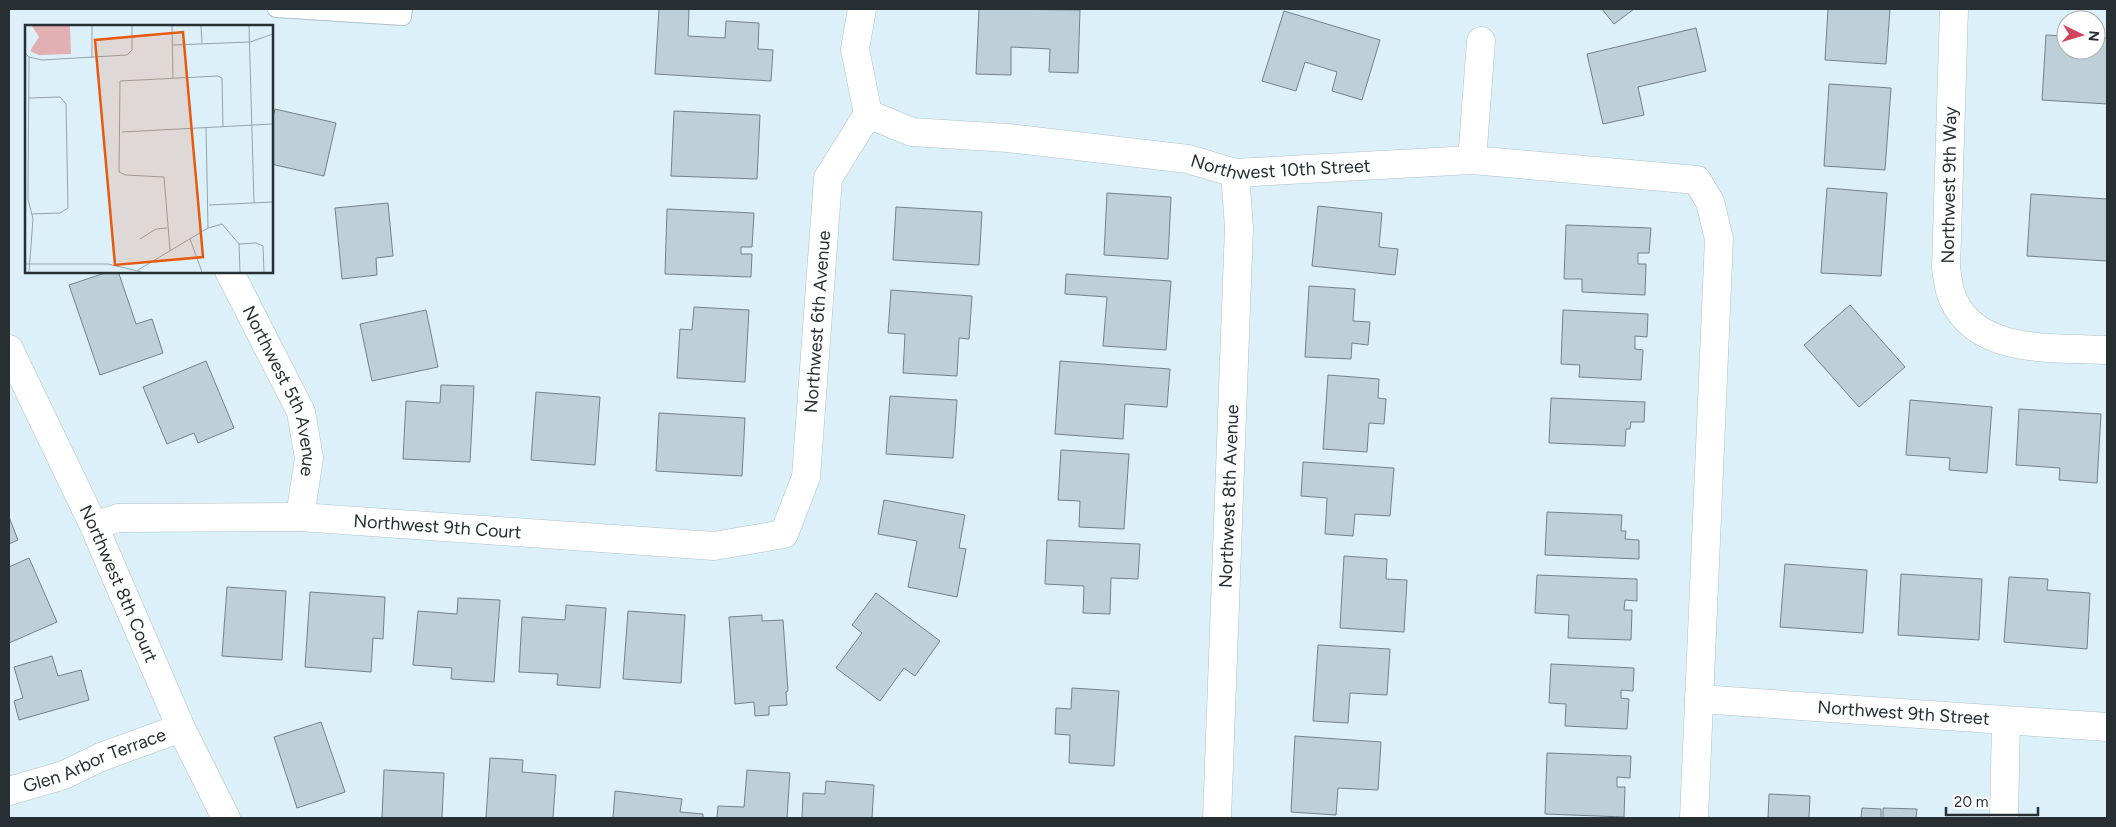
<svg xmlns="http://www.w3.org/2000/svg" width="2116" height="827" viewBox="0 0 2116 827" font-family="Figtree,sans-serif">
<rect width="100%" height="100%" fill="#dcf0f9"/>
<g fill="#bdd0d9" stroke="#71828a">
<path d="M659,9h30l-1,27 37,2 1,-17 33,2 -1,26 15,1 -2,31 -116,-7z"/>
<path d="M979,9l101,1 -2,63 -29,-1 1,-23 -39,-2v28l-35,-1z"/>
<path d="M1602,9h32l-20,15z"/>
<path d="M1828,9h62l-4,55 -61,-4z"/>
<path d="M1284,11l96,29 -18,60 -30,-9 5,-19 -32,-10 -9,29 -34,-10z"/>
<path d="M1696,28l10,43 -68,16 6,28 -41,9 -16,-70z"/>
<path d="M2046,35l20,1v14h30v-13l11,1v66l-65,-4z"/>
<path d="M1829,84l62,4 -6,82 -61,-4z"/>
<path d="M275,109l61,14 -12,53 -53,-12v-39z"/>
<path d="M674,111l86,4 -3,64 -86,-3z"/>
<path d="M1827,188l60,5 -6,83 -60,-3z"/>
<path d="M1107,193l64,4 -3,62 -64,-4z"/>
<path d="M2031,194l76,5v62l-80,-5z"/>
<path d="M388,203l5,53 -17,2 1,17 -35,4 -7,-71z"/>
<path d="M1318,206l64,7 -3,34 19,2 -3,26 -83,-9z"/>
<path d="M896,207l86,5 -3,53 -86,-5z"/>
<path d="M667,209l87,4 -2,34h-11v7h11l-1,23 -86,-3z"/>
<path d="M1566,225l85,3 -2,25h-11v11h8l-1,31 -63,-3v-13h-18z"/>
<path d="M111,271h7l18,53 16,-5 11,34 -63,22 -31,-90z"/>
<path d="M1066,274l105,7 -5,69 -63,-4 4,-49 -42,-3z"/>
<path d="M1309,286l46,3 -2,32 17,1 -2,23 -16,-2 -1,16 -46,-2z"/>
<path d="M891,290l81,6 -3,43 -10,-1 -2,38 -54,-3 2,-39 -17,-1z"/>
<path d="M1850,305l55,62 -46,40 -55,-62z"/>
<path d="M694,307l55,3 -4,72 -68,-4 3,-49 12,1z"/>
<path d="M426,310l12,57 -66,14 -12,-57z"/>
<path d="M1563,310l85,4 -1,23 -12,-1v13l8,1 -2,30 -62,-3 1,-12 -19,-1z"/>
<path d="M206,361l28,67 -36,15 -4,-10 -27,11 -24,-57z"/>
<path d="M1060,361l110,8 -3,38 -42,-3 -2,35 -68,-5z"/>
<path d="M1328,375l51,4 -1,19 8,1 -2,25 -15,-1 -2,29 -44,-3z"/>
<path d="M441,385l33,1 -4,76 -67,-3 3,-58 34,2z"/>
<path d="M536,392l64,5 -5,68 -64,-5z"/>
<path d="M890,396l67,4 -4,58 -67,-4z"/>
<path d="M1551,398l94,4 -1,20h-13l-1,7h-4l-1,17 -76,-3z"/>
<path d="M1910,400l82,7 -5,66 -38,-3 1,-12 -44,-3z"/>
<path d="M2019,409l82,5 -4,69 -38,-3 1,-12 -44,-3z"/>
<path d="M659,413l86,5 -3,58 -86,-5z"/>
<path d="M1061,450l68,4 -5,75 -45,-2 1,-26 -22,-1z"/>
<path d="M1303,462l91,6 -4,48 -35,-2 -2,22 -28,-2 2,-36 -26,-2z"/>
<path d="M884,500l81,15 -6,33 7,1 -9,48 -49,-10 9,-46 -39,-7z"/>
<path d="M1547,512l75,3 -1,16h5l-1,8 14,1v19l-94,-4z"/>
<path d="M9,517l9,23 -9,4z"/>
<path d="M1047,540l93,4 -2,35 -27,-1 -1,36 -27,-1 1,-27 -39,-2z"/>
<path d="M1344,556l43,3 -1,20 21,1 -3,52 -64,-4z"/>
<path d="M29,558l28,64 -48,21v-76z"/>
<path d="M1785,564l82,6 -4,63 -83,-6z"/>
<path d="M1901,574l81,5 -3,61 -81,-5z"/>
<path d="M1537,575l100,4v22l-12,-1 -1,10h8l-1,30 -63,-2 1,-23 -34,-2z"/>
<path d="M2009,577l39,2 -1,11 43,3 -3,56 -83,-7z"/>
<path d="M227,587l59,4 -4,69 -60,-4z"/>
<path d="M310,592l75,5 -2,42 -10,-1 -2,34 -66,-5z"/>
<path d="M876,593l64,48 -25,35 -11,-8 -24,33 -44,-33 26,-35 -10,-8z"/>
<path d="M458,598l42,2 -6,82 -43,-3 1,-11 -39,-3 5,-54 39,3z"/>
<path d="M566,605l40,3 -6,80 -43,-3 1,-11 -39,-2 3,-55 43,3z"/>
<path d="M628,611l57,4 -4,68 -58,-4z"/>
<path d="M762,615v6l21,-1 5,71 -2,1 1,13 -18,1v9l-14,1 -1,-14 -19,2 -6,-87z"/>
<path d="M1318,645l72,4 -3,46 -37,-2 -2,30 -35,-2z"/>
<path d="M52,656l6,20 23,-6 8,30 -70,20 -5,-19 9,-3 -9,-31z"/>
<path d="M1551,664l83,4 -1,23 -12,-1v8l8,1 -2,30 -62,-3 1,-22 -17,-1z"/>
<path d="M1072,688l47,3 -5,75 -45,-3 1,-28 -15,-1 1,-26 15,1z"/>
<path d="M321,722l24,70 -48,16 -23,-71z"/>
<path d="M1295,736l86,6 -3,48 -40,-2 -2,27 -45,-3z"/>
<path d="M1547,753l84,3 -1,22 -13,-1v10h8l-1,30 -79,-3z"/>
<path d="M490,758l33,2 -1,12 34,3 -3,43h-67z"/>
<path d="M384,770l60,3 -2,45h-60z"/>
<path d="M747,770l43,3 -3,45h-70l1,-12 26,1z"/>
<path d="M826,781l48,4 -2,33h-70l1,-25 22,1z"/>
<path d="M615,791l67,8 -2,13 23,2v4h-90z"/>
<path d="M1769,794l41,2 -1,22h-41z"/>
<path d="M1862,808l19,1v9h-20z"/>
<path d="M1883,808l34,1 -1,9h-33z"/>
</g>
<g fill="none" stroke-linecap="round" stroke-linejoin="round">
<defs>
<path id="service" d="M276,9l127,8 1,-8"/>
<g id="minor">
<path d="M862,9l-7,40 13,65"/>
<path d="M1954,9l-8,259c1,7 2,15 4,23 20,65 103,56 157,59"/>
<path id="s1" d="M868,114l44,18 96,6 180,21 47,14 237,-13 225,20 13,22 9,37 -25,579"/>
<path d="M1472,160l9,-119"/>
<path id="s2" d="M229,271l72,141 8,46 -9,59"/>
<path id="s3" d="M9,349l85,177 87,202 45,90"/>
<path id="s4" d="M94,526l24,-8 182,-1 414,29 70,-12 22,-57 22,-299 40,-64"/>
<path id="s5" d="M1699,699l408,28"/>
<path id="s6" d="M9,791l55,-16 37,-18 80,-29"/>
<path id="s7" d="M1217,818l22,-591 -4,-54"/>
<path d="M2004,818l2,-97"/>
</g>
</defs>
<use href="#service" stroke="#adc0c9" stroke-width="18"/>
<use href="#minor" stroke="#adc0c9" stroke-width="29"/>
<use href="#service" stroke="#fff" stroke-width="16"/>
<use href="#minor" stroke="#fff" stroke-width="28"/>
</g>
<g text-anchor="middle" stroke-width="4" stroke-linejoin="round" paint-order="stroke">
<g font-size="18" fill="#272f32" stroke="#fff">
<text dy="6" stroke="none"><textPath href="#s1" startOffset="419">Northwest 10th Street</textPath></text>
<text transform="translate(1949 185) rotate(-89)" y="6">Northwest 9th Way</text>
<text dy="6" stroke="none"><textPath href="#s4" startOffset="910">Northwest 6th Avenue</textPath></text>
<text dy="6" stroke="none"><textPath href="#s2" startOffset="132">Northwest 5th Avenue</textPath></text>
<text dy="6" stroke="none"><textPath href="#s7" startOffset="322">Northwest 8th Avenue</textPath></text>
<text dy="6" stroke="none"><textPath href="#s4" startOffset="345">Northwest 9th Court</textPath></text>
<text dy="6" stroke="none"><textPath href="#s3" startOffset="259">Northwest 8th Court</textPath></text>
<text dy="6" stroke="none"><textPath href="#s5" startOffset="205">Northwest 9th Street</textPath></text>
<text dy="6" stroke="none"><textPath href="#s6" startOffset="91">Glen Arbor Terrace</textPath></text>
</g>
</g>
<g transform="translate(25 25)">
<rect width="248" height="248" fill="#dcf0f9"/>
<path d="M7,1h38l1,28 -32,1 -9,-4 9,-14z" fill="#e2afb2"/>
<path fill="none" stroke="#94a3a9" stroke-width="1" d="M67,1v32M147,1l1,52M176,1l1,17M224,1l5,177M148,20l77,-3 23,-8M0,28l4,4 -1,142 5,20 -4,53M4,32l13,3 85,-5 5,-5v-24M4,73l31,-1 6,7 2,104 -8,5 -28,1M181,102l2,101M97,107l151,-8M94,147l1,-91 98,-5 4,2 1,49M94,147l7,3 38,2 6,73M184,180l64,-3M115,214l16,-10 11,-1M165,214l12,33M214,219l17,-1 7,3 1,26M0,239h83l34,8M113,245l70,-42 14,-4 17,20 1,28"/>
<path fill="#e8590c" fill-opacity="0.15" stroke="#e8590c" stroke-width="2.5" d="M158,7l20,225 -88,8 -20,-225z"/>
<rect width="248" height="248" fill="none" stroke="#272f32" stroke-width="2.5"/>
</g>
<rect width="2116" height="827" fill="none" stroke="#272f32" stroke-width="20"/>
<g transform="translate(2081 35) rotate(95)"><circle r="24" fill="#ffffff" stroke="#a9acad"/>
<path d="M0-4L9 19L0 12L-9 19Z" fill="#d4435c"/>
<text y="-8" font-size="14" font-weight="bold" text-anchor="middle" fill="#272f32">N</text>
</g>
<path d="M1946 807v8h92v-8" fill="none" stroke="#272f32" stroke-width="2.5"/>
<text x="1954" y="807" font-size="15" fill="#272f32" stroke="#ffffff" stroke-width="4" paint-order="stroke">20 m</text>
</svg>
